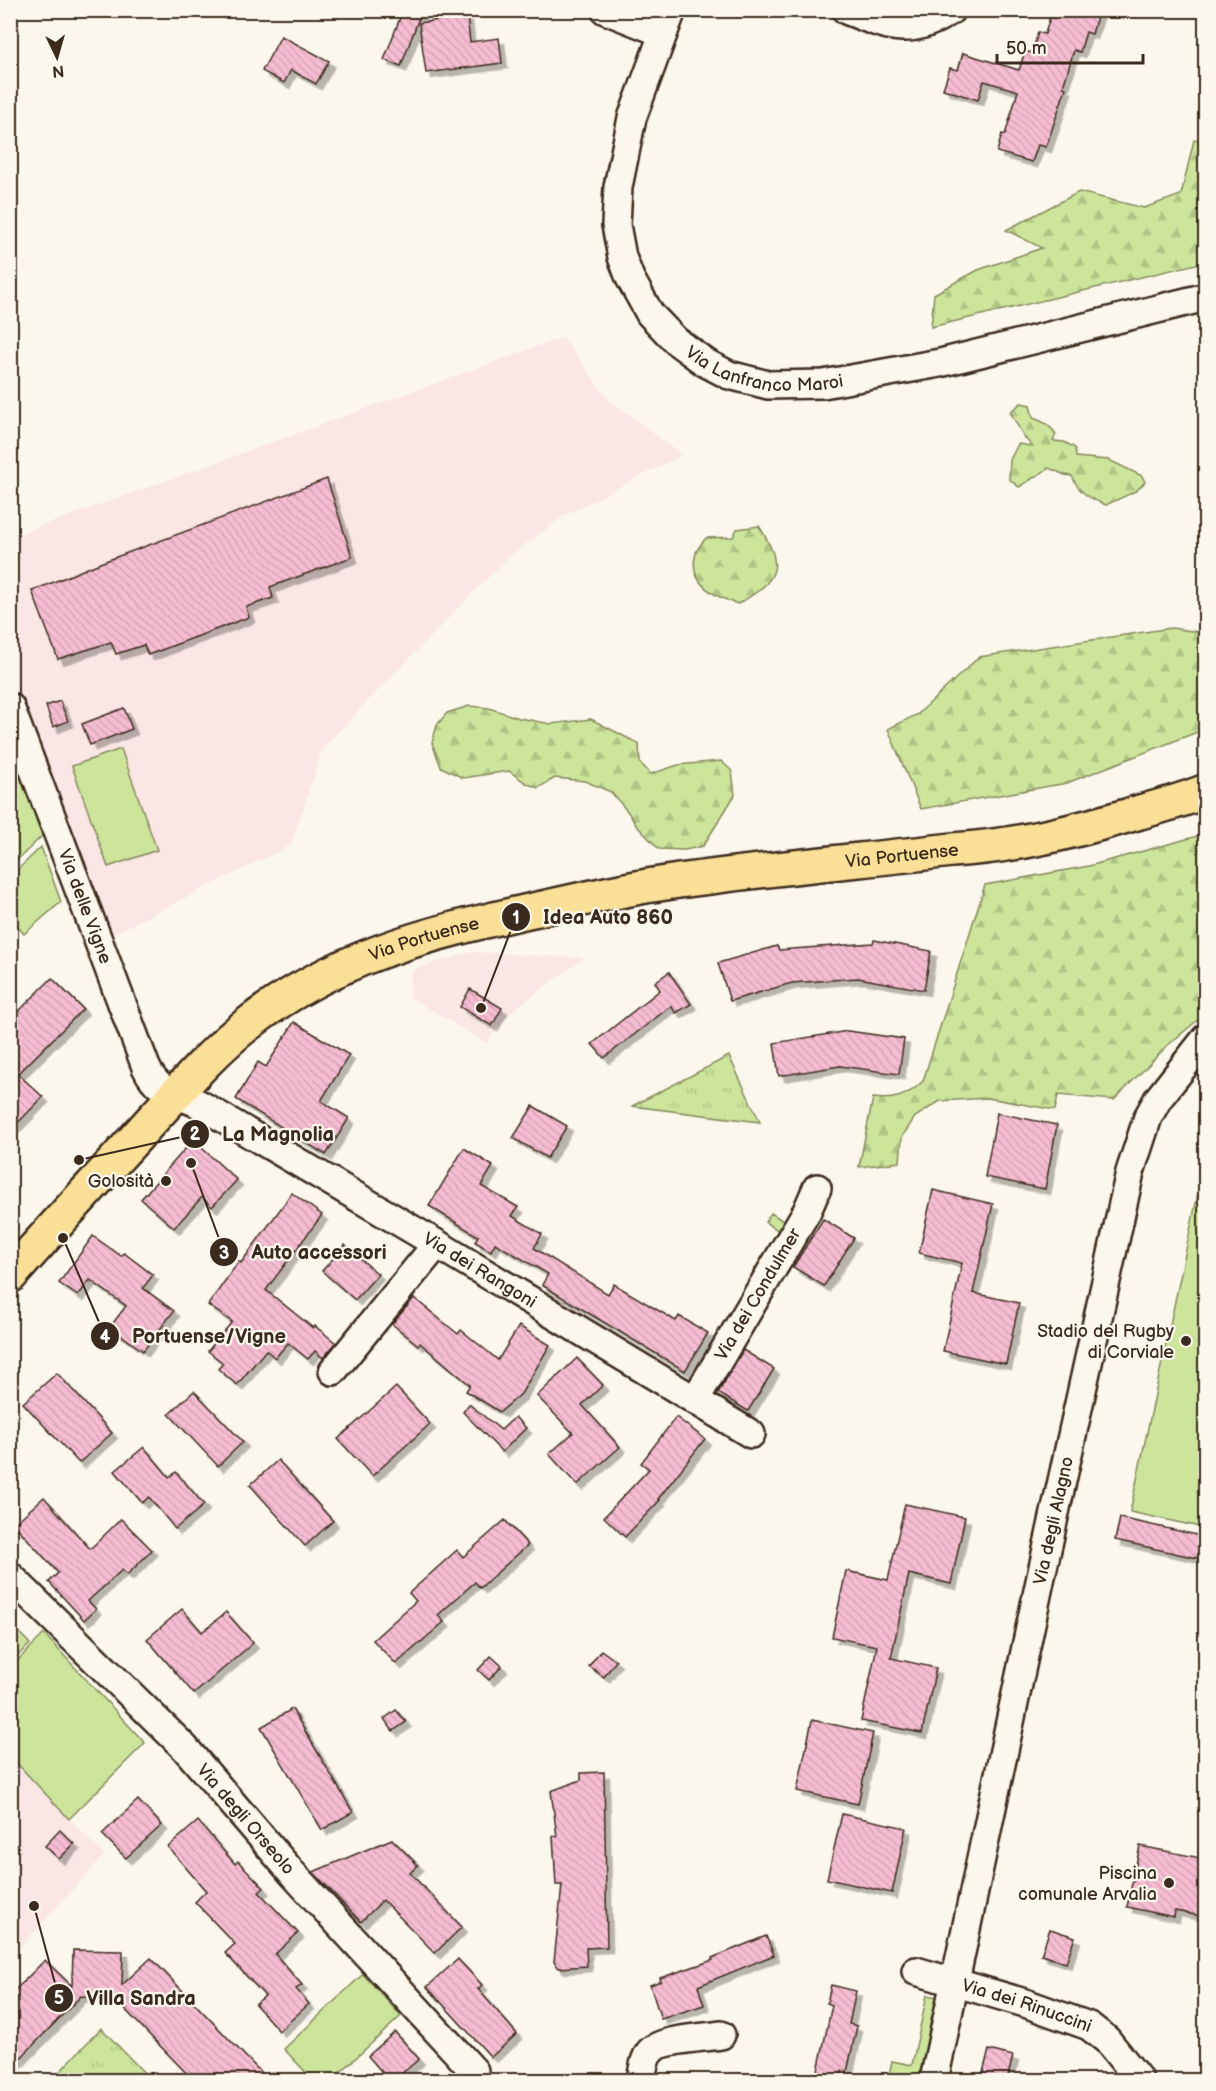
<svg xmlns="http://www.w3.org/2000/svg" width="1216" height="2091" viewBox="0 0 1216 2091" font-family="'Balsamiq Sans',sans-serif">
<defs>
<pattern id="forest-firs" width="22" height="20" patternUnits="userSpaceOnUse" patternTransform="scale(1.5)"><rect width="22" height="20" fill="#cce59b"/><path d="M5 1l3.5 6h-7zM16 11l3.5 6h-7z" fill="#b0c585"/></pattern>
<pattern id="park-tufts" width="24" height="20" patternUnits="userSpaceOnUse" patternTransform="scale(1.5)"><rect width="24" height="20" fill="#cce59b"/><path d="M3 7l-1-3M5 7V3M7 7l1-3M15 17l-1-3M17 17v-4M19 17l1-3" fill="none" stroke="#b0c585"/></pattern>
<pattern id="building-back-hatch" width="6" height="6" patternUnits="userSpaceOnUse" patternTransform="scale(1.5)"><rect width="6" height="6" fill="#f6bdd2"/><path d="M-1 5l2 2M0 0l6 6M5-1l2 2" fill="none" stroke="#d4a3b4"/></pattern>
<filter id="shadow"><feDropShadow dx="5.5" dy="5.5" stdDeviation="0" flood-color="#0004"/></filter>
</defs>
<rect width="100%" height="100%" fill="#fbf7ec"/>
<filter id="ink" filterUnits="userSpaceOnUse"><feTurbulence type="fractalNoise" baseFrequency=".0167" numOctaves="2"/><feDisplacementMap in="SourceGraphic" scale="12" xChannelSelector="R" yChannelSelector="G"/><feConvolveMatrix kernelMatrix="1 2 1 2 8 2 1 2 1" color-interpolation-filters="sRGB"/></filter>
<g filter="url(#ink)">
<g fill="#fae6e4">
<path d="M563,337l44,61 75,57 -117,60 -57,42 -185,190 -32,98 -188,94 -92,-256v-146z"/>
<path d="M472,952l21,1 91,5 -70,51 -28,34 -76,-46 1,-23 6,-6z"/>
<path d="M10,1757l94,98 -93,102h-1z"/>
</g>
<g fill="#cce59b" stroke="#84885c" stroke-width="1.5">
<path d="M10,747l11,8 24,78 -34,33z"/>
<path d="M121,749l36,101 -49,17 -36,-101z"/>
<path d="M41,847l20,55 -37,32 -13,-15v-43z"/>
<path d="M1203,1170h3l-1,358 -75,-16z"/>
<path d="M771,1213l17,11 -6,9 -17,-11z"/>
<path d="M11,1624l19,20 -19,18z"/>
<path d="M44,1634l101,109 -76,76 -58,-62v-90z"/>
<path d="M363,1974l38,42 -69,64h-19l-29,-31z"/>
<path d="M927,1995l10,2 -18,83h-31l4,-19 20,4z"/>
</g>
<g fill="url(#forest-firs)" stroke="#84885c" stroke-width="1.5">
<path d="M1205,137v125l-274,65 3,-33 44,-24 64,-22 -36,-18 73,-38 65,16 37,-13 13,-55z"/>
<path d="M1021,403l9,2 3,13c10,3 17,7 23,16l-3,7 11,1 11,6 1,9 33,3 33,16 3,6 -9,9 -30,14c-17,-7 -27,-12 -34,-29l-7,-1 -16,-7 -30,19 -10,-8 1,-19 8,-16 14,2 -8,-9 -14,-25z"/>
<path d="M759,526c26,41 20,54 -21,78 -23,-7 -51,-21 -42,-51 1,-5 7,-11 10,-15l27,-1 4,-8z"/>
<path d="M1171,628l34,5v96l-138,54 -146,26 -33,-80 30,-15 61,-57z"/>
<path d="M469,706l20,2 30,10 32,6 40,-5 48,25 1,19 11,11 27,-9 43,-4 11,10 3,24 -32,51 -18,4 -26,-1 -23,-24 -8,-13 -17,-20 -26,-11 -30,-3 -17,10 -12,-5 -17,-12 -46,7 -22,-11 -9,-24 5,-18 10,-12z"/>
<path d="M1205,834v180l-37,31 -54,55 -56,-5 -3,15 -67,-12 -48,3 -25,16 -13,20 -2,25 -41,5 14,-69c21,3 35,-2 50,-17l62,-196 104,-19z"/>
</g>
<g fill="url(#park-tufts)" stroke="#84885c" stroke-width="1.5">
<path d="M729,1056l31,66 -128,-16z"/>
<path d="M101,2028l50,52h-99z"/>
</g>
<g fill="url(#building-back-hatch)" stroke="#3b2a1e" stroke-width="1.5" filter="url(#shadow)">
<path d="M403,10h19l-21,56 -17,-6z"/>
<path d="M1057,10h42l-7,24 -6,-2 -6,20 -6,-2 -11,37 3,1 -20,59 -8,-2 -6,17 -35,-10 5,-18 3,1 13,-44 -34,-10 -6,19 -35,-11 7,-21 8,2 5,-17 56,17 6,-19 7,2 6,-21 7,2 5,-17 4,1z"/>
<path d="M467,16l3,26 29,-4 3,25 -76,10 -7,-50z"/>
<path d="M281,36l48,25 -13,23 -25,-14 -7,13 -22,-12z"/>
<path d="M327,479l25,78 -82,30 3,11 -27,9 3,10 -101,38 -4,-10 -28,9 -5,-12 -53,17 -26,-68 68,-28z"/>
<path d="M60,701l8,20 -15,6 -7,-21z"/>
<path d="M124,708l8,21 -42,16 -8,-21z"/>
<path d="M874,940l57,11 -7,39 -66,-12 -66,5 -62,18 -12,-38 59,-17 2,4 94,-7z"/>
<path d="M669,972l22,32 -15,9 -5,-7 -67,52 -12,-14 68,-54 -5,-8z"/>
<path d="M52,978l31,31 -65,65 25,23 -33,34v-111z"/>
<path d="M470,989l32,19 -10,18 -32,-19z"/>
<path d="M294,1022l55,33 -28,46 28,17 -23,37 -90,-56 22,-37 8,5z"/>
<path d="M848,1031l56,8 -5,35 -59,-8 -61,10 -5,-33z"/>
<path d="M533,1106l34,20 -20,32 -34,-20z"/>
<path d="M997,1113l60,12 -12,64 -60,-12z"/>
<path d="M193,1140l44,40 -25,27 -10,-10 -28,31 -33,-29z"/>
<path d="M464,1148l29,18 -12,20 37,21 -6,9 30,18 -8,14 74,46 6,-10 62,37 3,-5 29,17 -23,38 -143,-86 6,-11 -53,-31 -4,8 -16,-9 3,-6 -49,-30z"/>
<path d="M933,1190l60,14 -20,89 46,10 -13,61 -63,-13 19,-88 -43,-10z"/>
<path d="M292,1193l30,22 -56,75 47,38 2,-2 21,17 -13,15 -8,-7 -7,8 -20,-16 -13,15 -9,-8 -29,35 -19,-16 5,-6 -15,-12 24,-29 -24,-17 31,-44 2,2z"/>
<path d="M823,1219l31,19 -30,48 -31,-19z"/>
<path d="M93,1236l28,20 3,-3 29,22 -10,13 31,23 -31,40 -33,-24 16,-21 -36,-26 -12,16 -19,-13z"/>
<path d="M345,1245l33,29 -23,26 -33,-29z"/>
<path d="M414,1298l44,36 3,-4 37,30 21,-34 31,19 -29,49 -21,18 -34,-21 4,-6 -50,-42 -2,2 -26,-21z"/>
<path d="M743,1350l31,19 -26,42 -30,-18z"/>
<path d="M577,1358l26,27 -21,20 38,42 -43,38 -28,-31 24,-21 -36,-37z"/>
<path d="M57,1373l55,60 -33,30 -56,-60z"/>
<path d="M396,1387l34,37 -58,52 -34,-37z"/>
<path d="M194,1391l49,51 -25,24 -49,-52z"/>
<path d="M469,1404l32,26 14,-13 11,11 -24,24 -39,-40z"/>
<path d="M676,1417l29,22 -47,60 2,1 -35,37 -21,-20 45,-48 -8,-6z"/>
<path d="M144,1447l25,30 7,-5 28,33 -29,24 -26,-32 -7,6 -27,-32z"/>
<path d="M278,1460l55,61 -28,25 -55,-61z"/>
<path d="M44,1497l46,52 31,-30 31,31 -25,25 -5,-5 -34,31 8,8 -12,11 -35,-38 9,-9 -44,-49z"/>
<path d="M905,1504l60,13 -14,67 -42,-10 -18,84 45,10 -14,65 -61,-12 16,-75 -45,-9 14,-66 42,9z"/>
<path d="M1120,1518l86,19v23l-91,-20z"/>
<path d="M505,1520l23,25 -48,43 -5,-6 -37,33 6,7 -48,42 -23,-24 43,-39 -7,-8 48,-43 6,7z"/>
<path d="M182,1609l20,23 24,-20 27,31 -59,51 -47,-55z"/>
<path d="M601,1650l15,11 -12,16 -15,-11z"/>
<path d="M491,1656l11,10 -13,14 -11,-10z"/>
<path d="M292,1709l61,103 -31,18 -61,-103z"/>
<path d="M396,1710l10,12 -13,9 -9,-12z"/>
<path d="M812,1720l61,13 -15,71 -61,-13z"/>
<path d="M604,1772l3,175 -21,1 1,18 -28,2 -5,-6 8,-77h-6l-3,-49h4l-6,-45 30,-11v-7z"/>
<path d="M138,1800l24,25 -36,33 -24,-24z"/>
<path d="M842,1814l64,14 -14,65 -65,-14z"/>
<path d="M198,1821l37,43 3,-3 26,27 -5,4 39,41 -23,21 27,31 -6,4 13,15 -30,27 -24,-27 10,-8 -40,-43 10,-9 -40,-42 11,-11 -38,-44z"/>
<path d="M60,1830l14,14 -15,15 -14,-13z"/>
<path d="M392,1839l26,26 -8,8 52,54 -27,26 -52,-53 -22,22 -48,-50z"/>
<path d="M1140,1846l66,13v58l-31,-6 -1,6 -47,-10z"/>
<path d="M1050,1929l25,8 -9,26 -25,-8z"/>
<path d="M766,1936l8,19 -76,31 6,19 -43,14 -11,-34 11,-4 -1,-3 53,-18 -1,-2z"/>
<path d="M73,1950l50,1 -1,34 29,-27 117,122h-75l-78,-81 -34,-3 -71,73v-74l35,-35 27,26z"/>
<path d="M458,1959l24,26 -4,4 39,45 -26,23 -64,-70z"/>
<path d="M831,1985l25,6 -7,33 8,2 -10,46 -5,-1 -2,9h-24l16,-75 -5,-2z"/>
<path d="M395,2032l24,27 -25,21h-5l-21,-24z"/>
<path d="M989,2050l24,6 -6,24h-26z"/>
</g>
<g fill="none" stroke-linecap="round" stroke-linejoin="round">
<defs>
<g id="minor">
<path d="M605,10l58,23"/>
<path id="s1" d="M672,10l-40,108 -14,69 -2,38 6,32 8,21 20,36 26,27 30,22 23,12 39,10 55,-1 117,-21 266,-66"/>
<path d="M846,10c43,17 64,28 105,0"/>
<path id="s2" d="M10,707l136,360c13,28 30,25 55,38l236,139 314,190"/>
<path d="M333,1371l104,-127"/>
<path id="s3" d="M695,1400l112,-189 10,-23"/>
<path id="s4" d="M10,1576l175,172 109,127 180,196"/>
<path id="s5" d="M916,1971l109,32 64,23 18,14 32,40"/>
<path d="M641,2080c2,-8 2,-19 8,-27 9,-14 55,-15 72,-18"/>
<path id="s6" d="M934,2080l106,-499 90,-409 18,-55 10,-18 48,-61"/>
</g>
<g id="major">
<path id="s7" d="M10,1276c46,-52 93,-102 139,-153 31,-33 60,-68 95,-96 88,-70 182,-93 289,-117 44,-9 88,-21 133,-27 95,-14 191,-22 286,-33 67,-4 124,-19 188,-38 22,-6 44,-12 66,-21"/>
</g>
</defs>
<use href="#minor" stroke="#3b2a1e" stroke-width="32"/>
<use href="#major" stroke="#3b2a1e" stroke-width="38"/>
<use href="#minor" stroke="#fbf7ec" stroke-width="27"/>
<use href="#major" stroke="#fadf96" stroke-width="33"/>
</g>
</g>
<g fill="#3b2a1e" stroke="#fbf7ec" stroke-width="2">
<circle cx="166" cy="1181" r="6"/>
<circle cx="1186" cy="1341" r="6"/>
<circle cx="1169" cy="1883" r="6"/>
</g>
<g text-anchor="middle" stroke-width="4.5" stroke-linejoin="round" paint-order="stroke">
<g font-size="18" fill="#3b2a1e" stroke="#fbf7ec">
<text dy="6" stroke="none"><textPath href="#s1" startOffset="454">Via Lanfranco Maroi</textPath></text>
<text dy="6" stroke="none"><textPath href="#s7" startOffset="1030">Via Portuense</textPath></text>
<text dy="6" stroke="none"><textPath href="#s2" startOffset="213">Via delle Vigne</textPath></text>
<text dy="6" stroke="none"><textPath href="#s7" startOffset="544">Via Portuense</textPath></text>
<text dy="6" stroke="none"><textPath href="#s2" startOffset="778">Via dei Rangoni</textPath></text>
<text dy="6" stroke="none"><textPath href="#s3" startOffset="123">Via dei Condulmer</textPath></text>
<text dy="6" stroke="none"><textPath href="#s6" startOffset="572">Via degli Alagno</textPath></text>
<text dy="6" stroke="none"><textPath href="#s4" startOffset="339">Via degli Orseolo</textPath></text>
<text dy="6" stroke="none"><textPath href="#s5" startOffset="116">Via dei Rinuccini</textPath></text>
</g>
<g font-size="18" fill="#3b2a1e" stroke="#fbf7ec" text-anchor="end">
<text x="154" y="1187">Golosità</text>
<text x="1174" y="1337">Stadio del Rugby<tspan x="1174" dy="21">di Corviale</tspan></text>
<text x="1157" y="1879">Piscina<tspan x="1157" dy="21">comunale Arvalia</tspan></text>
</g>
</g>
<path fill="none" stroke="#3b2a1e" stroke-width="2" d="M481 1008L516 917M79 1160L195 1134M191 1163L224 1252M63 1238L105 1336M34 1906L59 1998"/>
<g fill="#3b2a1e" stroke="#fbf7ec" stroke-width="2">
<circle cx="481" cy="1008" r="6"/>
<circle cx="79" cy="1160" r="6"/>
<circle cx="191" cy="1163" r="6"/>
<circle cx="63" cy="1238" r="6"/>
<circle cx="34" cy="1906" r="6"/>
<circle cx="516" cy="917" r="15"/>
<circle cx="195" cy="1134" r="15"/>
<circle cx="224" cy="1252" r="15"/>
<circle cx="105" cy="1336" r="15"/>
<circle cx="59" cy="1998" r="15"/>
</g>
<g font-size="18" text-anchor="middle" font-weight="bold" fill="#fff">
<text x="516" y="924">1</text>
<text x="195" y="1140">2</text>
<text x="224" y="1259">3</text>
<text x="105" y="1343">4</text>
<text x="59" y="2004">5</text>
</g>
<g font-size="20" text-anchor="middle" font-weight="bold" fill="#3b2a1e" stroke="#fbf7ec" stroke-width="4.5" stroke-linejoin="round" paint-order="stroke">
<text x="608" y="924">Idea Auto 860</text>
<text x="278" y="1141">La Magnolia</text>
<text x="319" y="1259">Auto accessori</text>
<text x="209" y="1343">Portuense/Vigne</text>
<text x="141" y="2005">Villa Sandra</text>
</g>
<rect width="1216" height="2091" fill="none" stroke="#fbf7ec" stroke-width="36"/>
<rect x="18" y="18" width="1180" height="2055" fill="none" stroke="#3b2a1e" stroke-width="2" filter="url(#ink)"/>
<g transform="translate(57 57) rotate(175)" stroke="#fbf7ec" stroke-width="4.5" paint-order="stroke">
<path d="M0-4.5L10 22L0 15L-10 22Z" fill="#3b2a1e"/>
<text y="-9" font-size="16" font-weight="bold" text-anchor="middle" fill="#3b2a1e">N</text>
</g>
<path d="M997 54v9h146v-9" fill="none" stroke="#3b2a1e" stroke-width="3"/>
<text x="1006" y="54" font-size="18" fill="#3b2a1e" stroke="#fbf7ec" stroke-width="4.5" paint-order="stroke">50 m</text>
</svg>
